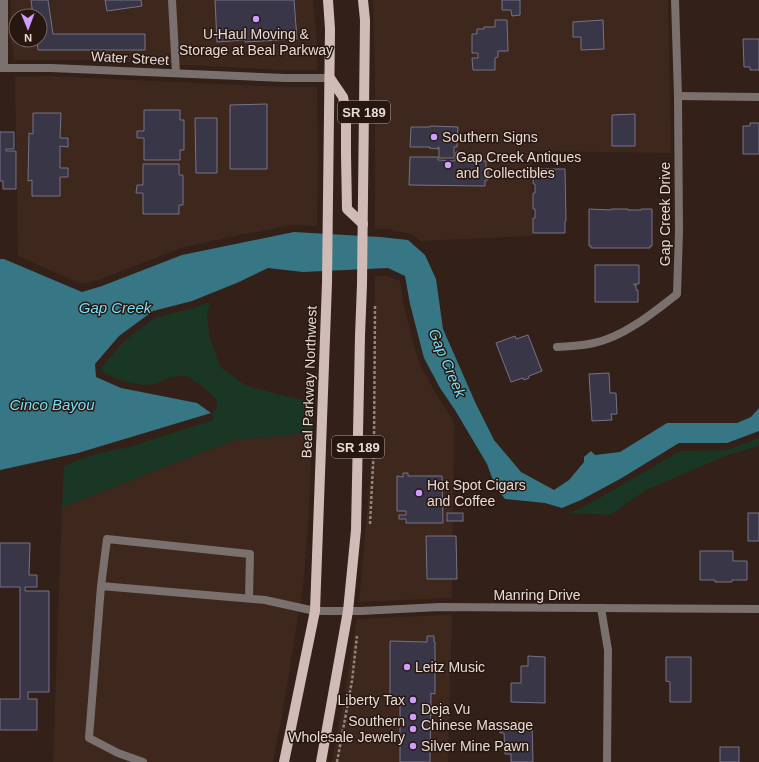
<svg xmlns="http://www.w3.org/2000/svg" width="759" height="762" viewBox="0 0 759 762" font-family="Arial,sans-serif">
<rect width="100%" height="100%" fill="#322019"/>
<g fill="#3e281e" fill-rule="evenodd">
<path d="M11,0h302l4,43v27h-32l-204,-10h-67l-3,-21zM16,16h24v24h-24z"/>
<path d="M373,0h295l3,153 -139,-2 1,85 -113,5 -8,-7 -3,-1 -16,-2 -3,-2h-15v-153z"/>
<path d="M51,76l234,11h32l1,76 -1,63 -24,-1 -63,12 -49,11 -80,31 -16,4h-6l-61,-27 -3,-179z"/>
<path d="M375,276h12l13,5 4,25 14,54 17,32 19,30 -2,176 -93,4 11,-122 3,-56z"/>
<path d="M297,434l15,1 -4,92 -5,60 -22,135 -8,40h-220l9,-255 172,-67z"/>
<path d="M440,615h12l-4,147h-116l14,-76 11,-67z"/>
</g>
<g fill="#1a3726">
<path d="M210,302l-3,12 2,21 11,32 25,18 39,11 29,6 -1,33 -15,-1 -63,6 -172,67 2,-41c17,-8 43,-16 62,-18l87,-28v-8l3,-2 1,-10 -12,-12 -20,-13 -18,3 -11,6 -13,1 -21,-4 -20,-9v-5l21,-25 31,-24 40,-10z"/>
<path d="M759,438v8l-34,10 -79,34 -36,25 -41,-2 15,-6 96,-56 47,-1z"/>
</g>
<path fill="#377785" d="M294,232l86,5 28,3 17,15 11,24 7,50 33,75 18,36 27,32 33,18 15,-10 15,-18v-5l7,-6 4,4 25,-3 47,-29h70l14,-6 8,-9v23l-32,12h-48l-59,36 -39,21 -19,8 -17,-5 -40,-4 -10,-13 -8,-22 -32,-54 -15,-22 -16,-30 -14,-54 -5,-28 -17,-8 -85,4 -35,-4 -29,14 -47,19 -39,10 -34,25 -24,28 1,13 25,11 76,15 14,10 -133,40 -78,17v-211h4l78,33 20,-6 80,-31z"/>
<g fill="#393648" stroke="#767387">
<path d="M31,0h17l5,34h92v16h-107l-1,-10h3v-24h-7z"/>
<path d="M105,0h36l1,6 -35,5z"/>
<path d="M215,0h79l3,39 -52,3v-2l-28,2z"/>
<path d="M502,0h18v15l-8,1 -1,-6h-9z"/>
<path d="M495,20h12l1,31h-10v6l-3,1v12h-22l-1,-12h6v-5h-6v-19h5v-5h7v-2h11z"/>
<path d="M603,20l1,29 -23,1v-13h-8v-15z"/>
<path d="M743,39h16v31h-9v-3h-6z"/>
<path d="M267,104v65h-37v-64z"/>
<path d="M144,110h36v10h4v30h-4v10h-36v-22h-7v-7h7z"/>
<path d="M33,113h28l-1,25h8v9l-8,-1v22h8v9h-8v19h-28v-16l-4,1 1,-48 4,1z"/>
<path d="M635,114v32h-23v-31z"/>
<path d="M195,118h22v55h-21z"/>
<path d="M750,123h9v31h-16v-28h7z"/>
<path d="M430,126l28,1 -1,20h-3v11h-15v-11h-1v2l-9,-1 1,-1h-20l1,-20h19z"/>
<path d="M0,132h14v17h-8v2h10v38h-13v-8h-3z"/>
<path d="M456,152h6v9h24v9h2v10h-3v6l-76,-1 1,-28h28v3l17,1z"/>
<path d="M143,164h36v11h4v30h-4v9h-36v-21h-7l1,-8h6z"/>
<path d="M534,169h31l1,52h-1v12h-32v-15h2v-9h-2v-16h2v-9h-2z"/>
<path d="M589,209l22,1v-1h17v1h13v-1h11v37h-2v2h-59v-2h-2z"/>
<path d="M595,265h44v19h-5v1h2v5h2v12h-43z"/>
<path d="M528,335l14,36 -13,5v2l-5,2 -1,-2 -12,4 -15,-39 19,-7 1,3z"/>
<path d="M609,373l1,20h6l1,21h-6l1,6 -20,1 -3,-47z"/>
<path d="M403,473h5v3h34l1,47h-37v-4h-7v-4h7v-4h-9v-35l6,1z"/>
<rect x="447" y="513" width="16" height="8"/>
<rect x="748" y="513" width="11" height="28"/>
<path d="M426,536h30l1,43h-30z"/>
<path d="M0,543h30l-1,32h8v12h-12v4h24v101h-21v7h9v31h-37v-31h20v-112h-20z"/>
<path d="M700,551h33v10h14v19h-15v2h-17v-2h-15z"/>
<path d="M427,636h7v6h1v52l-4,-1 -1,69h-30v-65h-10v-56l37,1z"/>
<path d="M528,656l17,1v46l-34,-1v-19h10v-17h7z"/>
<path d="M666,657h25v45h-21v-20l-4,-1z"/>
<path d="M500,722h32l1,40h-22v-8h-6l-1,-21h-4z"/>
<rect x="720" y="747" width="19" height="15"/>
</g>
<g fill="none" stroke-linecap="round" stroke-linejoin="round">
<g stroke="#94857f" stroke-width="2.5" stroke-dasharray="3 2" stroke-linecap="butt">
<path d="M370,524l4,-78 1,-141"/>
<path d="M337,762l15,-81 5,-45"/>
</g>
<g stroke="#7a706e" stroke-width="8">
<path d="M172,0l4,73"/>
<path d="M101,586l6,-47 143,15 -1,44"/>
<path d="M143,762l-25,-9 -29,-15 12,-152 164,14 50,11"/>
</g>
<g stroke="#7a706e" stroke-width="8">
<path d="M4,0v68"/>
<path d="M0,68h51l234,10h45"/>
<path d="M678,96l81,1"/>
<path d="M557,347c13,-1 25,-1 37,-4 30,-6 60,-31 83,-49l2,-62 -1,-136 -3,-96"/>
<path d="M601,608l7,42 -1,112"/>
<path d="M315,611h46l79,-4 319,2"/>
</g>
<g stroke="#d1bbb7" stroke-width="10">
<path d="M330,78l13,19 3,15v43l1,54 16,15"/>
<path d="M284,762l31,-151 12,-328 3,-254 -2,-29"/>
<path d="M321,762l27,-151 8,-81 4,-194 2,-52 3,-264 -2,-20"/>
</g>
</g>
<g fill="#cf9dff" stroke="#281710" stroke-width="1.5">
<circle cx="256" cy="19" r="4"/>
<circle cx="434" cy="137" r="4"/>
<circle cx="448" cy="165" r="4"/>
<circle cx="419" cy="493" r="4"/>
<circle cx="407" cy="667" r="4"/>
<circle cx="413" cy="700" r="4"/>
<circle cx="413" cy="717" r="4"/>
<circle cx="413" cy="729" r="4"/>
<circle cx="413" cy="746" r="4"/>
</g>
<g text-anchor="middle" stroke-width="3" stroke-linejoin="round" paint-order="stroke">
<g fill="#281710" stroke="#aea09b" stroke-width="1">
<rect x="338" y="101" width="52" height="22" rx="3"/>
<rect x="332" y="436" width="52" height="22" rx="3"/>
</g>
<g font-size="13" font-weight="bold" fill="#e7dbd6">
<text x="364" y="117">SR 189</text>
<text x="358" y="452">SR 189</text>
</g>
<g font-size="14" fill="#e7dbd6" stroke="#281710" text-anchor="start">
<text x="256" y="39" text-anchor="middle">U-Haul Moving &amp;<tspan x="256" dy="16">Storage at Beal Parkway</tspan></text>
<text x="442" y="142">Southern Signs</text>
<text x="456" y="162">Gap Creek Antiques<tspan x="456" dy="16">and Collectibles</tspan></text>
<text x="427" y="490">Hot Spot Cigars<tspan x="427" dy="16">and Coffee</tspan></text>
<text x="415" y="672">Leitz Music</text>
<text x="405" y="705" text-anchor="end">Liberty Tax</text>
<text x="421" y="714">Deja Vu<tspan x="421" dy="16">Chinese Massage</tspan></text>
<text x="405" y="726" text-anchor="end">Southern<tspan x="405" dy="16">Wholesale Jewelry</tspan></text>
<text x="421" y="751">Silver Mine Pawn</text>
</g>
<g font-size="14" fill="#e7dbd6" stroke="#281710">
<text transform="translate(130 58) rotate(3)" y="5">Water Street</text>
<text transform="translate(665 214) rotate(-90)" y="5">Gap Creek Drive</text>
<text transform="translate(309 382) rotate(-88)" y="5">Beal Parkway Northwest</text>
<text x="537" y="600">Manring Drive</text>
</g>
<g font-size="15" font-style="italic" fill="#7bdff6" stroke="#281710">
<text x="115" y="313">Gap Creek</text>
<text transform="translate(447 363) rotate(67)" y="5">Gap Creek</text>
<text x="52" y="410">Cinco Bayou</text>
</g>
</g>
<g transform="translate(28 28) rotate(179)"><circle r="19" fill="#281710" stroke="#74655f"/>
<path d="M0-3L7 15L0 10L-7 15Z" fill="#cf9dff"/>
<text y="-6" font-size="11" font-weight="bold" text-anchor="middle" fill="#e7dbd6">N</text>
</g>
</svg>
